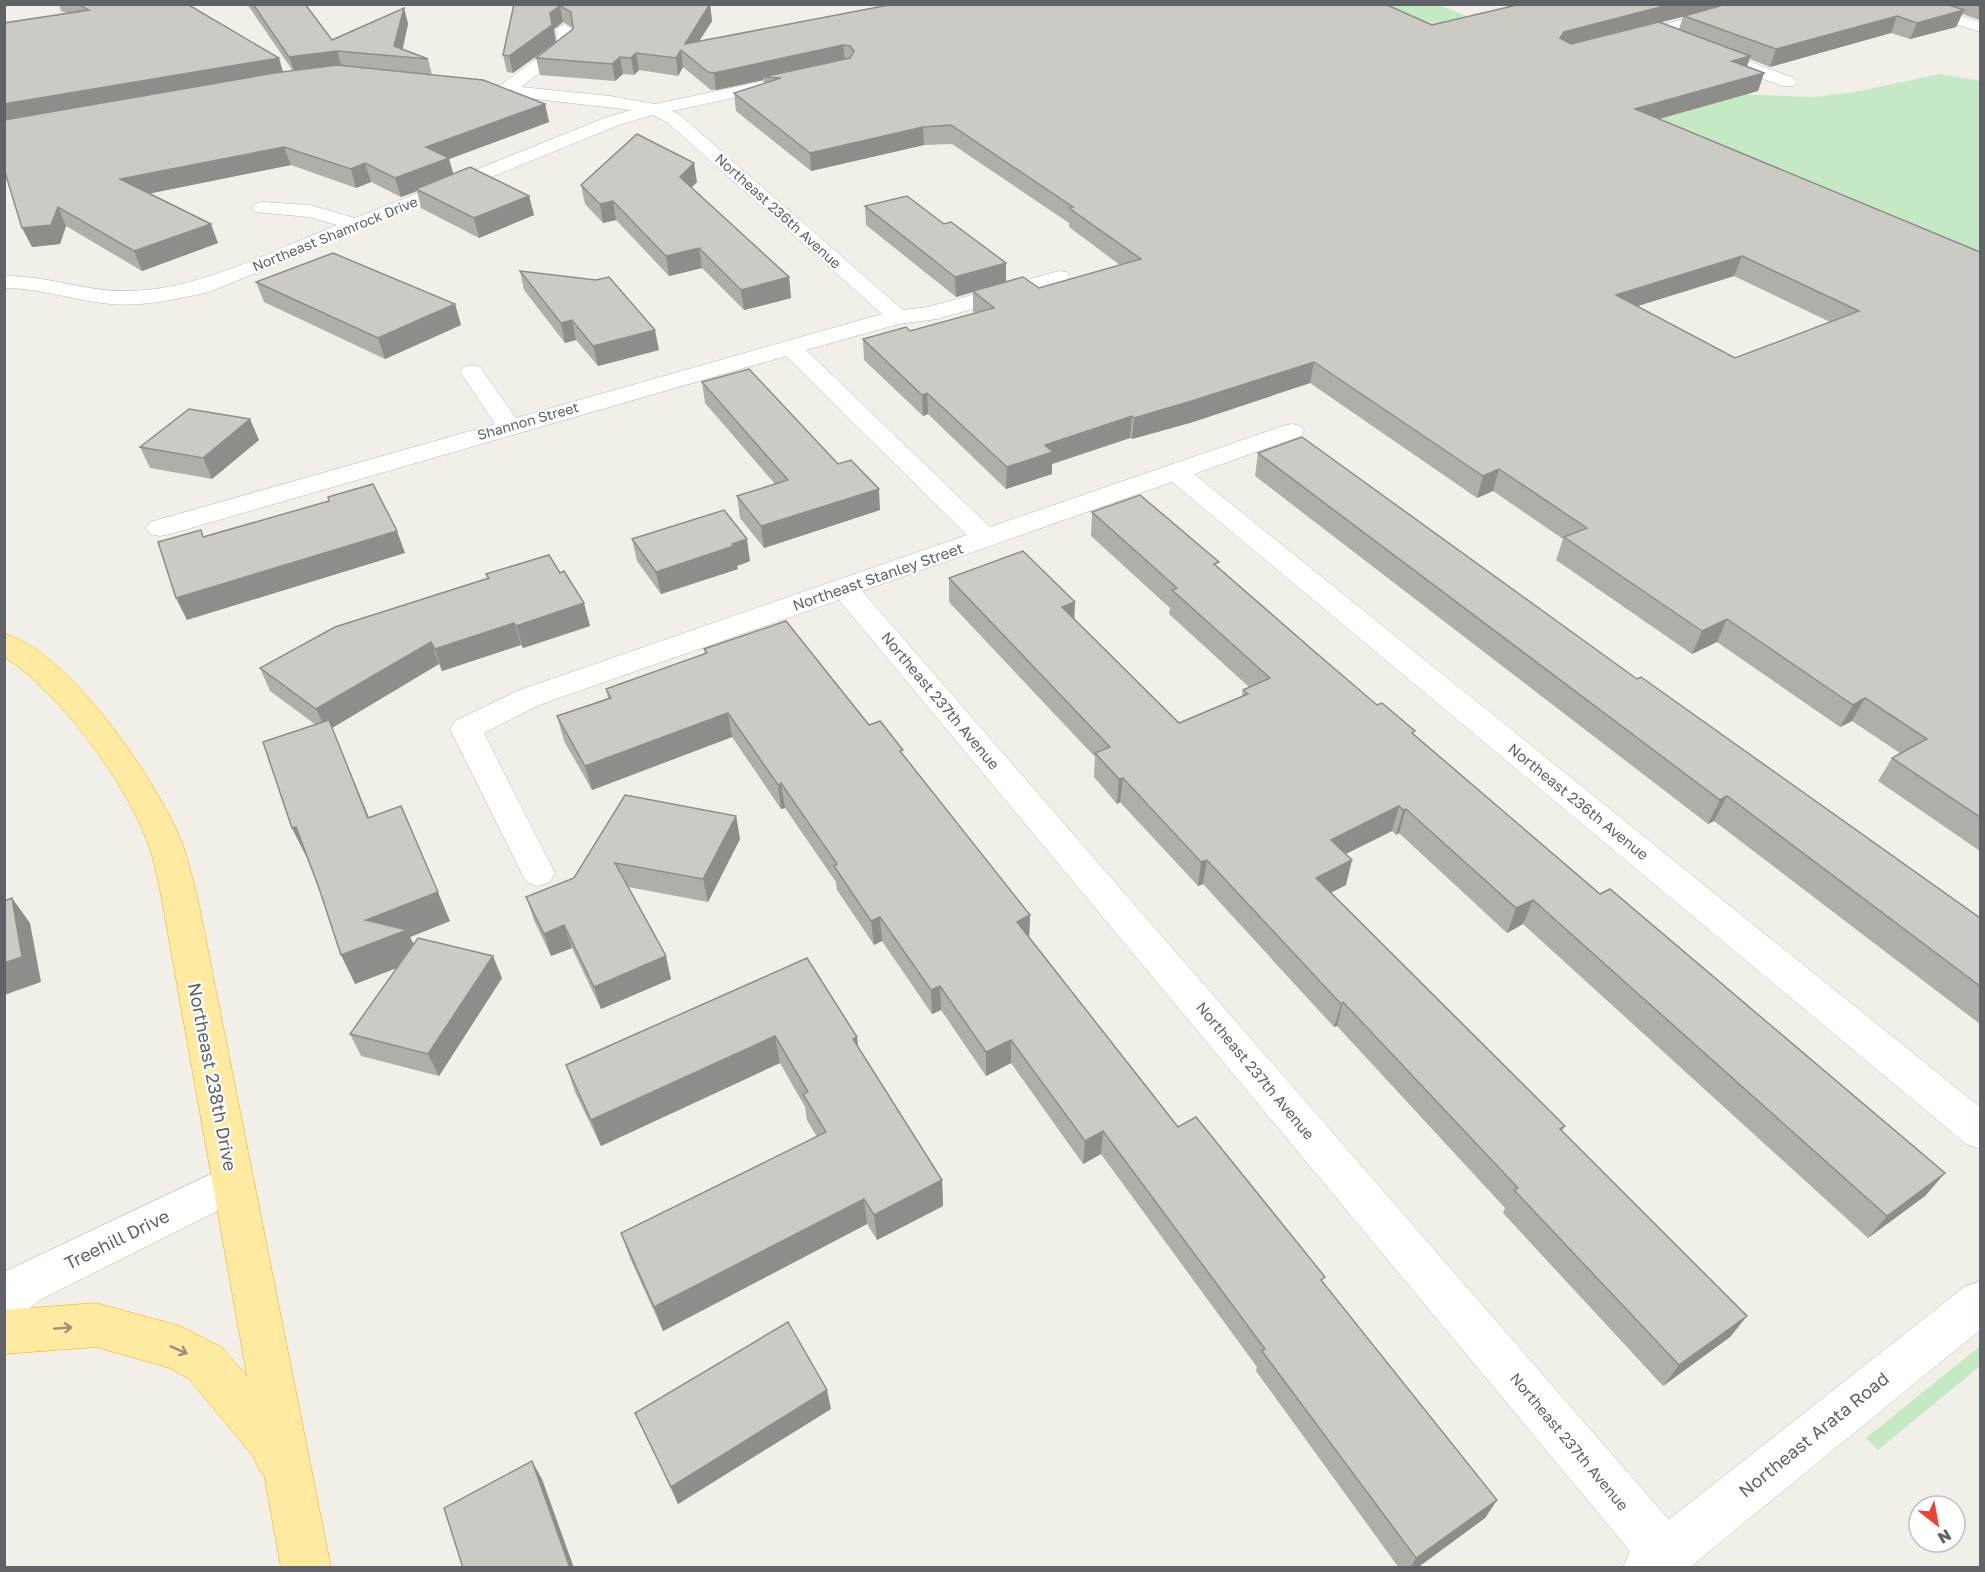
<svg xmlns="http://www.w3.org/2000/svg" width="1985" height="1572" viewBox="0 0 1985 1572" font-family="'Golos Text',sans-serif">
<rect width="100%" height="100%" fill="#f1efe8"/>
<g fill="#c5e8c5">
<path d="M1372,5h67l215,86 159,6 42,-5 85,-18 40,7v181z"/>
<path d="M1980,1346v20l-102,84 -12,-12z"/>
</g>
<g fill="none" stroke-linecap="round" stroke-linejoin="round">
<defs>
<g id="minor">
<path d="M1741,4h27l-2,3 -137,36 -8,-5 2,-3z"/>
<path d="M1902,4h24l54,18v10l-76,-25z"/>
<path d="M564,24l8,5 2,16 -2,3 -51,39 89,9 45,8 133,-28 6,1 3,4 -3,4 -122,26 8,4 223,195 25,-3 131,-36 8,1 3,5 -3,5 -130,37 -38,5 -93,26 184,177 293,-101 9,-2 9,2 3,5 -3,5 -107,38 786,633v42l-14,-5 -794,-662 -310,109 821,945 7,18 -5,14h-41l-805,-968 -300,105 -55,28 71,140 -5,9 -12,4 -12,-4 -76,-153 5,-8 62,-30 450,-156 -181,-179 -616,178 -10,2 -10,-2 -4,-6 4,-6 345,-98 -35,-52 4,-5 8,-2 8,2 36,51 366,-104 -214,-191 -15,-8 -34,10 -410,167c-32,7 -65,15 -98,12 -36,-3 -70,-16 -107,-16v-12c41,-1 79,15 119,15 73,1 146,-39 214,-66l-28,-8 -54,-5 -3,-4 3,-4 7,-2 48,3 45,13 252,-101 25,-7 -166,-19 -6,-1 -3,-4 3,-4 6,-1 35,4 57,-42 -2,-14z"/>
<path d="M1704,45l90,33 3,4 -3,4h-12l-84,-33 -2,-3 2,-3z"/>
<path d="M232,1164l15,6 6,13 -6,13 -207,104 -20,16 -16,6v-49l4,-3z"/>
</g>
<path id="tertiary" d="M1980,1281v49l-291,238h-66l7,-18 334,-263z"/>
<path id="trunk" d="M4,634c64,16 151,145 176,204 8,18 11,38 17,57l134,673h-50l-17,-94 -3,-1 -8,-17 -64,-77 -19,-11 -74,-21 -92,7v-44l92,-7 84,23 41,21 26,29 -86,-481c-4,-18 -7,-36 -14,-54 -22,-59 -89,-151 -143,-184z"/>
</defs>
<use href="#minor" stroke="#b5b8bc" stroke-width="1"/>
<use href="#tertiary" stroke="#b5b8bc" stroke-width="1"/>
<use href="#trunk" stroke="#f9ab00" stroke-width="1"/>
<use href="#minor" fill="#fff" fill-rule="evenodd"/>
<use href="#tertiary" fill="#fff" fill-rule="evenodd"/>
<use href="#trunk" fill="#feeaa1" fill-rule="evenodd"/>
</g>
<g fill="#afaea9" fill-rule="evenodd">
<path d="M59,4h128l96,68 10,-1 -46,-67h58l27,36 72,-32 4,16 -6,25 26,10 4,16 113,29 4,18 -100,37 4,15 76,22 5,19 -55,23 -58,-30 -4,-17 -16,6 -30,-15 -15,6 -65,-23 -141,28 68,50 -76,28 -76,-45 -6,18 -28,3 35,-234 -6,-2z"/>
<path d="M514,4h196l2,17 -13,20 189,-35v-2h497l47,21 86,-20 -1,-1h463v16l-18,-6 -6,13 -46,12 -19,-6 -121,34 -20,-8 -3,8 17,6 -6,18 -99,28 321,133v599l-102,-70 14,-23 8,-5 -48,-32 -12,6 -123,-85 -25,12 -136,-94 7,-21 -70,-48 -16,7 -167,-115 -117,39 -61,17 -2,-1 -78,26v10l-46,15 -78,-75 -5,2 -59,-56 -1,-21 47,-8 65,-18 -2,-2v-19l-17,5 -90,-72 -1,-19 79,18 62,39v19l33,6 81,-23 -51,-38v-4l-117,-79 -28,1 -113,26 -75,-60 -2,-18 30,-10 -1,-3 -47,10h-5l-28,-23 -5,9 -39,-6 -5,5 -11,-1 -8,7 -75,-6 -4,-17 37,-29v-1l-10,-6 -9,7 2,13 -43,31 -6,-1 -4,-17zM1683,17l-4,12 -18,-7 14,-3zM1734,276l96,46 -95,36 -98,-52z"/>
<path d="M697,182l-6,6 98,89 2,21 -47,12 -42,-42 -33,8 -53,-56 -13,3 -18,-19 -4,-19z"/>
<path d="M520,271l139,79 -61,16 -22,-26 -11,3 -41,-53z"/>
<path d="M256,282l199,22 6,21 -76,34 -121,-57z"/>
<path d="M702,382l178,128 -116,38 -24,-30 -3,-22 38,-12 -70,-81z"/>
<path d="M259,440l-47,39 -62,-11 -10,-21z"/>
<path d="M1258,453l379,226 343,239v106l-266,-203 -6,3 -453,-348z"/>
<path d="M1092,512l126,55 159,138 37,30 186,159 345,279 -20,23 -57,42 -345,-314 -16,9 -108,-100 -3,2 -4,-4 -46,23v31l-15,7 234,234 -3,5 185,185 -17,21 -67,49 -160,-173 2,-5 -168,-182 -3,1 -131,-143 -5,2 -78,-84 -3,2 -23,-27 1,-20 -146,-155v-24l125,41 105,104 63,-27 1,-6 6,-3 -80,-73 1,-6 -79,-72z"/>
<path d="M632,539l118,22 -13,5 1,3 -77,25 -24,-33z"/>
<path d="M486,574l104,52 -67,22 -2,-3 -79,26 -3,-7 -107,64 37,90 81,103 -40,16 4,7 88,34 -63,98 -78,-20 -11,-22 47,-66 -42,16 -48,-126 -15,-30 24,-103 -46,-34 -10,-23 228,-89z"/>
<path d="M704,649l165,76 34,31 127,159 -1,23 149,189 145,155 174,218 -12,18 -68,50h-18l-143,-197 1,-4 -156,-213 -18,10 -72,-101 -25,13 -45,-66 -9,4 -50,-73 -8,4 -37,-55 -1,-8 -51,-74 -4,1 -49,-72 -140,53 -28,-49 -7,-25 51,-18 -2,-9 99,-35z"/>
<path d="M736,816l4,23 -32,63 -80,-15 43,92 -70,30 -29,-61 -21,8 -17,-36 -8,-23z"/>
<path d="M807,958l50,79 1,10 84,133 1,26 -66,34 -10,-16 -204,107 -33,-73 -9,-25 196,-96 -10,-17 -2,-13 -25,-44 -179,83 -26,-54 -9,-27z"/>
<path d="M831,1409l-153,95 -43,-91z"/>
</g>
<g fill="#8f8d8a">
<path d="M710,4l2,17 -23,36 -4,-13z"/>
<path d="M1672,4h58l-171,45 1,-11 4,-6z"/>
<path d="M560,6l3,16 -9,7 2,13 -43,31 -4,-17 41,-43z"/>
<path d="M404,8l4,16 -7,33 -7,-11z"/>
<path d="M1964,10l-8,17 -46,12 7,-16z"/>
<path d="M1897,16l-6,17 -121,34 6,-18z"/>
<path d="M843,45l2,17 -82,15v3l-47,10 -2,-17z"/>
<path d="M681,50l2,17 -5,9 -2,-18z"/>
<path d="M337,51l5,17 -47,6 -6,-17z"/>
<path d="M636,53l3,17 -5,5 -3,-17z"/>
<path d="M1750,56l-6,18 -12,-13z"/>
<path d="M620,57l3,17 -8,7 -3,-17z"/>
<path d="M279,58l5,17 -280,49v-20z"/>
<path d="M1764,73l-6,18 -128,36 5,-18z"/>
<path d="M545,104l4,18 -100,37 5,17 -38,13 1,2 -16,6 -6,-19 31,-31z"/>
<path d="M923,127l1,18 -113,26 -1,-18z"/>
<path d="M284,147l7,18 -163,33 -8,-19z"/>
<path d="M365,163l6,19 -15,6 -5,-19z"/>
<path d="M694,163l3,19 -14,14 -3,-19z"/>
<path d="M529,196l5,19 -55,23 -5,-20z"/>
<path d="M613,201l3,19 -13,3 -3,-19z"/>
<path d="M58,207l8,19 -6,18 -28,3 -10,-19z"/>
<path d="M211,224l7,19 -76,28 -8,-20z"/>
<path d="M699,248l3,20 -33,8 -3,-20z"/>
<path d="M1742,256l-8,20 -125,39 7,-20z"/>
<path d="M1006,263v20l-33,8v1l-17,5 -1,-20z"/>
<path d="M789,277l2,21 -47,12 -3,-20z"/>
<path d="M455,304l6,21 -76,34 -7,-21z"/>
<path d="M572,320l4,20 -11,3 -4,-20z"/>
<path d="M655,330l4,20 -61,16 -5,-20z"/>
<path d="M1314,362l-4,21 -117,39 -61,17 2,-21z"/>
<path d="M927,393l1,21 -5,2 -1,-21z"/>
<path d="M1132,416l-2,22 -78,26v10l-46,15 1,-22 38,-22z"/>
<path d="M250,419l9,21 -47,39 -9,-21z"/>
<path d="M1499,469l-6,22 -16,7 6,-22z"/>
<path d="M879,489l1,21 -116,38 -3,-22z"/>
<path d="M397,531l8,22 -218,67 -11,-22z"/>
<path d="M747,539l3,22 -13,5 1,3 -77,25 -5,-22z"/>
<path d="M1075,602l-1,24 -12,-19z"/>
<path d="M584,603l6,23 -67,22 -7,-22z"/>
<path d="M1727,619l-10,23 -25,12 10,-23z"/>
<path d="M514,623l7,22 -79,26 -7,-22z"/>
<path d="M431,642l8,22 -107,64 49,119 -65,-138z"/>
<path d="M1865,698l-13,23 -12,6 13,-22z"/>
<path d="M728,713l4,24 -140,53 -7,-24z"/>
<path d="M1123,778l-3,24 -3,2 2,-25z"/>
<path d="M781,783l4,25 -4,1 -3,-24z"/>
<path d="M1727,796l-13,25 -6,3 12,-24z"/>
<path d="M1399,806l-7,25 -67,33 6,-24z"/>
<path d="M1406,809l-7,24 -3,2 7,-25z"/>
<path d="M736,816l4,23 -32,63 -5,-23z"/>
<path d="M296,827l11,31 -15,-30z"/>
<path d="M1207,860l-4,24 -5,2 3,-24z"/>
<path d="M1352,860l-6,25 -35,18 5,-25z"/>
<path d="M438,892l12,29 -40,16 10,22 -65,25 -14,-29 25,-35z"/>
<path d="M12,898l18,25 11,59 -37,13v-32z"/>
<path d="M1533,900l-10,24 -16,9 9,-25z"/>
<path d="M1030,915l-1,25 -12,-18z"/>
<path d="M880,917l2,24 -8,4 -3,-24z"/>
<path d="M564,925l8,23 -21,8 -7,-22z"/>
<path d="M493,956l9,22 -63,98 -11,-22z"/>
<path d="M666,956l5,23 -70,30 -7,-22z"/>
<path d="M940,986l1,24 -9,4 -1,-24z"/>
<path d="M1343,1002l-6,24 -3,1 7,-23z"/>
<path d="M775,1036l5,27 -179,83 -10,-26z"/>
<path d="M857,1037l3,27 -7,-25z"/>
<path d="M1011,1040v23l-25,13v-24z"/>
<path d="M1103,1131l-2,23 -18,10 2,-23z"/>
<path d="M1945,1173l-20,23 -57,42 19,-22z"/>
<path d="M942,1180l1,26 -66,34 -3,-25z"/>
<path d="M864,1199l3,25 -204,107 -9,-24z"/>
<path d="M1747,1316l-17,21 -67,49 16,-21z"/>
<path d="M827,1390l4,19 -153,95 -7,-17z"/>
<path d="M532,1461l10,18 32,89h-4z"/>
<path d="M1497,1500l-12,18 -68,50h-7l6,-10z"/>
</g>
<g fill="#cccac5" stroke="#8f8d8a" stroke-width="1.5" fill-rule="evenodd">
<path d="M77,4h110l92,54 -275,46v-81l85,-13z"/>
<path d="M253,4h52l27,36 72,-32 -10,38 34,13 -91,-8 -48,6z"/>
<path d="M514,4h196l-25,40 209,-40h491l47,21 89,-21h151l-108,28 -4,6 11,6 88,-22 91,34 -18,5 32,12 -129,36 345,143v565l-88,-59 35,-19 -62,-41 -12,7 -126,-86 -25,12 -138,-94 23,-9 -88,-59 -16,7 -169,-114 -119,38 -61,18 -2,-2 -87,29 8,7 -46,15 -80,-74 -5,2 -59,-56 43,-12 4,4 84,-23 -21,-17 50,-14 16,11 102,-29 -72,-51 4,-1 -122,-82 -28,2 -113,26 -76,-60 47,-15 -18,-1 87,-19 4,-7 -4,-5 -7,-1 -129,28 -6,-1 -27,-22 -5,8 -40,-5 -5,5 -11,-1 -8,7 -76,-6 37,-29 -2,-17 -11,-6 -10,7 2,12 -43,31 -6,-1zM1742,256l117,55 -124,47 -119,-63z"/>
<path d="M1727,4h219l18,6 -47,13 -20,-7 -121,33 -92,-33z"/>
<path d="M337,65l146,15 62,24 -119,43 23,11 -54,20 -30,-15 -14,6 -67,-22 -164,32 91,45 -77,27 -76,-44 -7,18 -29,3 -18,-59v-49l270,-47z"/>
<path d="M637,134l57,29 -14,14 109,100 -48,13 -42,-42 -33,8 -53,-55 -13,3 -19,-19z"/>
<path d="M470,167l59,29 -55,22 -58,-29z"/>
<path d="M907,196l37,28 7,-2 55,41 -51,14 -90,-71z"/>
<path d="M333,253l122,51 -77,34 -122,-56z"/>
<path d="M520,271l76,9 13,-3 46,53 -62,16 -21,-26 -11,3z"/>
<path d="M749,369l89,95 13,-4 28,29 -118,37 -24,-30 51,-16 -86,-98z"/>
<path d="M189,409l61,10 -47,39 -63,-11z"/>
<path d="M1302,437l335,242 4,-2 339,241v68l-253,-190 -7,4 -462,-347z"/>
<path d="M373,484l24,47 -221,67 -18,-56 43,-12 2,7 126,-36 -1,-4z"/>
<path d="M1140,495l79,67 -5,2 94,82 69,59 5,-2 33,28 -3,2 188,161 10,-5 335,284 -58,43 -354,-316 -17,8 -110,-99 -3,1 -4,-4 -68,34 21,20 -36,18 249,248 -5,3 187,187 -68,49 -165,-175 4,-2 -175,-186 -2,2 -134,-144 -6,2 -78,-84 -4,1 -24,-26 15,-6 -161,-169 74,-27 52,51 -13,5 117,116 69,-29 -5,-4 27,-12 -98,-88 5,-2 -85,-76z"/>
<path d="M724,510l23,29 -15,5 2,2 -78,26 -24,-33z"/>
<path d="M549,555l11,18 4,-2 20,32 -68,23 -2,-3 -79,26 -4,-7 -115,67 -56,-41 75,-41 154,-49 -3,-4z"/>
<path d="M786,621l83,104 11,-4 23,29 -3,1 130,164 -13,7 161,205 18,-10 129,160 -4,3 176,220 -81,58 -154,-207 3,-2 -162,-218 -18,10 -74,-101 -25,12 -46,-66 -9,4 -51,-73 -9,4 -37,-55 3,-2 -56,-81 -3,2 -50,-72 -143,53 -28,-50 54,-18 -5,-9 101,-36 -3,-4z"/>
<path d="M329,720l39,98 33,-12 37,86 -72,28 41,10 -66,25 -22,-67 -23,-61 -4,1 -29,-86z"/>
<path d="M625,795l111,21 -33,63 -88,-16 51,93 -72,31 -30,-62 -20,9 -18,-37 48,-19z"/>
<path d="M12,898l10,59 -18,6v-62z"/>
<path d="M418,938l75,18 -65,98 -78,-20z"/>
<path d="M807,958l50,79 -4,2 89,141 -68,35 -10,-16 -210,108 -33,-74 205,-101 -23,-38 5,-2 -33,-56 -184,84 -25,-55z"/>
<path d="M788,1322l39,68 -156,97 -36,-74z"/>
<path d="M532,1461l38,107h-107l-19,-60z"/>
</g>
<defs><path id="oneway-shaft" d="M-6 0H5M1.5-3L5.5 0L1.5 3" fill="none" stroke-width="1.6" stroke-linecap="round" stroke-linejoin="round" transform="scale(1.5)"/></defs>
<g stroke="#97927c">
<use href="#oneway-shaft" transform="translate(63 1328) rotate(-4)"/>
<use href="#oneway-shaft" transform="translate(179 1350) rotate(24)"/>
</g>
<g text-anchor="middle" stroke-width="4.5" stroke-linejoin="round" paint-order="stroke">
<g font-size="14" fill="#5f6368" stroke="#fff">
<text transform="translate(778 211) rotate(42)" y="5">Northeast 236th Avenue</text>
<text transform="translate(335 234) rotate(-22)" y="5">Northeast Shamrock Drive</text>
<text transform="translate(528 421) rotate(-16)" y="5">Shannon Street</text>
</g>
<g font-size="15" fill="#5f6368" stroke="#fff">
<text transform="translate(878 577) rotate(-19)" y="5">Northeast Stanley Street</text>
<text transform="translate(940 701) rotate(50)" y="5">Northeast 237th Avenue</text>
<text transform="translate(1578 802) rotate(39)" y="5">Northeast 236th Avenue</text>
<text transform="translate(1255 1071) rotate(50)" y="5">Northeast 237th Avenue</text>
<text transform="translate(1569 1442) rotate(50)" y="5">Northeast 237th Avenue</text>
</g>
<g font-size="18" fill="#5f6368" stroke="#fff">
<text transform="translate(212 1077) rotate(79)" y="6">Northeast 238th Drive</text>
<text transform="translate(117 1240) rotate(-26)" y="6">Treehill Drive</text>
<text transform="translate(1814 1435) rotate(-39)" y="6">Northeast Arata Road</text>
</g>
</g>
<rect width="1985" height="1572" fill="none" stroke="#5f6368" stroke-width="12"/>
<g transform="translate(1937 1524) rotate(149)"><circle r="28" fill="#ffffff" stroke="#bfc1c3" stroke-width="1.5"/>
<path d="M0-4.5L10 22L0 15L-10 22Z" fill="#ea4335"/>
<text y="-9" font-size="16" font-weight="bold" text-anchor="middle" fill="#5f6368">N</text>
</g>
</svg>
